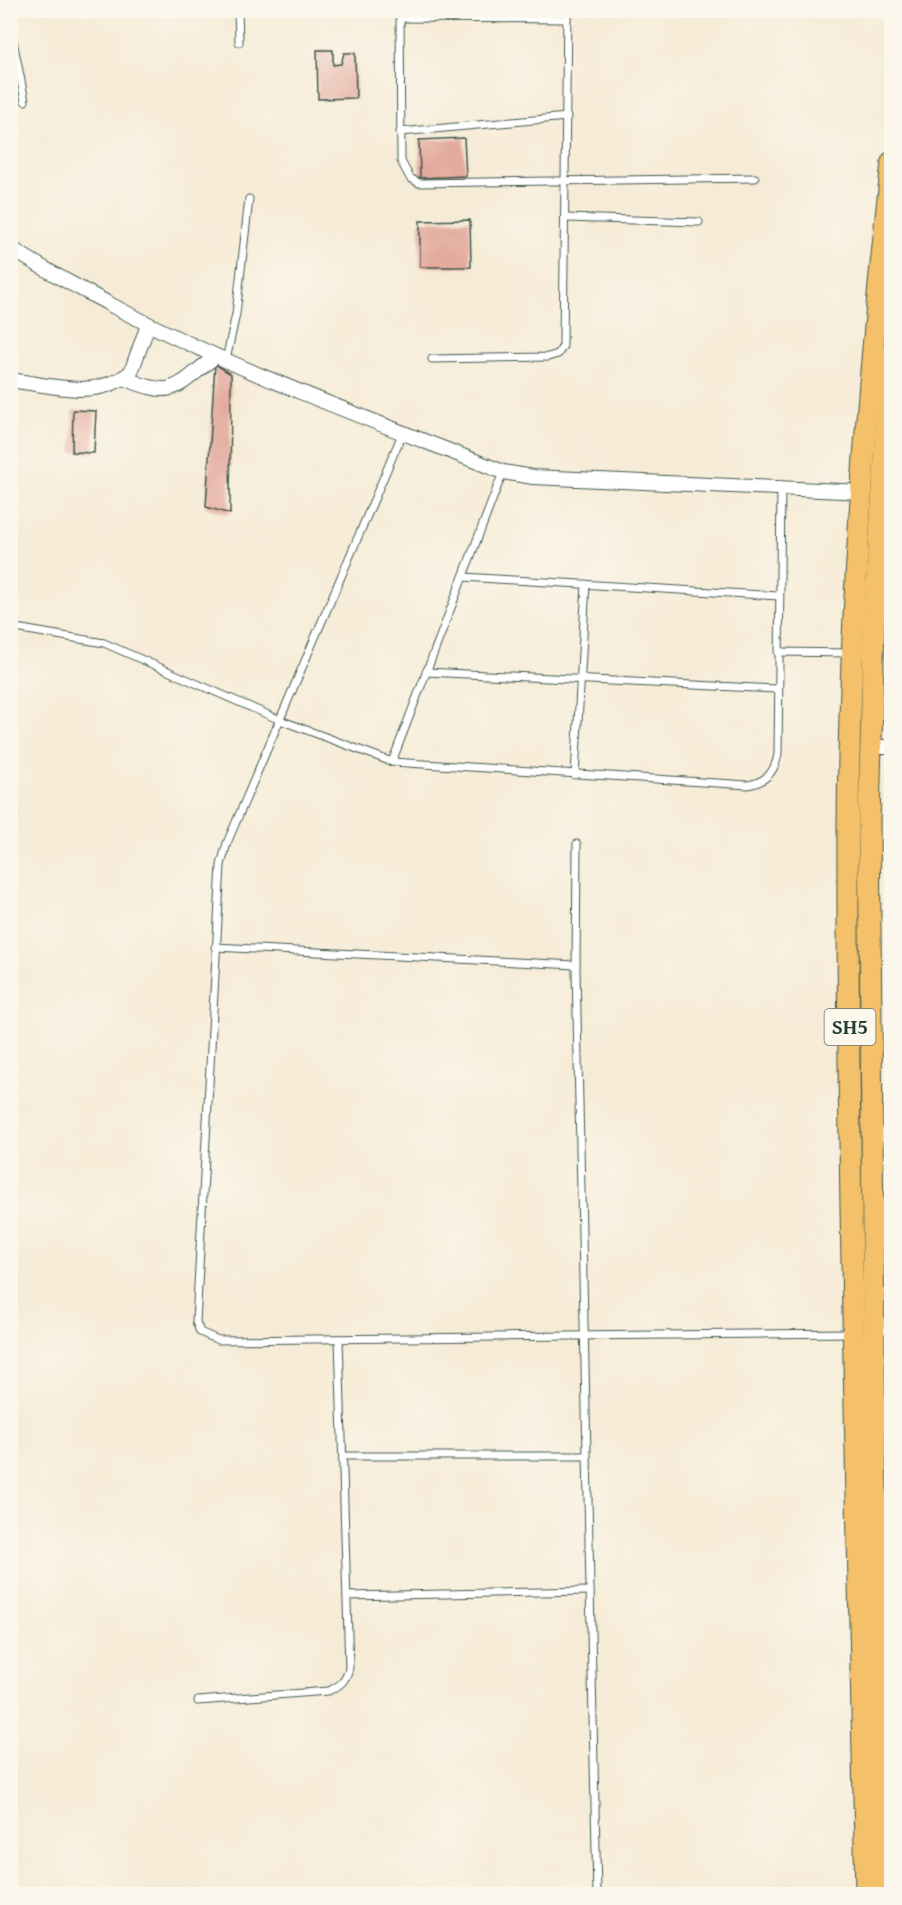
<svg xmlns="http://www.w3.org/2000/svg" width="902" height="1905" viewBox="0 0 902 1905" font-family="'Gentium Book Plus',serif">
<rect width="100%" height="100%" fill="#fbf7ec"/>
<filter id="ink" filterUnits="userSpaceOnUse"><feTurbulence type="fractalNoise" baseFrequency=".0167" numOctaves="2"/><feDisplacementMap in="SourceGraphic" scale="12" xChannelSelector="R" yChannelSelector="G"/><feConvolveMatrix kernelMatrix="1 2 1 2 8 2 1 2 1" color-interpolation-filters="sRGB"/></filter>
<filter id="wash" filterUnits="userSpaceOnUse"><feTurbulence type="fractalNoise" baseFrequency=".008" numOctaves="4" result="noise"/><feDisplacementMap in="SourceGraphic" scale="24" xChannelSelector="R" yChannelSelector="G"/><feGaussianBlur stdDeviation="1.35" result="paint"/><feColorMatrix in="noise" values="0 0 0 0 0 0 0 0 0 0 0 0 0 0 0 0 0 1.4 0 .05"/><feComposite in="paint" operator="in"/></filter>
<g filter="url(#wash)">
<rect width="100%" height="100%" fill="#f6ebd6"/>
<g id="blocks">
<g fill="#e3aa9d">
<path d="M317,50h16v15l8,-1 3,-11h11l1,45 -38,1z"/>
<path d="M13,82l3,21 -6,1v-21z"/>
<path d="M464,138l2,38 -46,2 -1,-38z"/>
<path d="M470,220l1,47h-51v-46z"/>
<path d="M215,364l16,10 -1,140 -24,-7z"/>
<path d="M73,410l23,1 -2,42 -22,-1z"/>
</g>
</g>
</g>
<g filter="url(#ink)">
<use href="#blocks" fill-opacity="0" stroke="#3f574c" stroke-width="1.5"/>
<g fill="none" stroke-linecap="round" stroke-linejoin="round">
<defs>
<g id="service">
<path d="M238,10l1,32"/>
<path d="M400,10l1,151 9,17 9,5 336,-5"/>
<path d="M400,18l167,1"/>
<path d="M10,26l15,75"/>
<path d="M400,132l167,-15"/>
<path d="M566,218l133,4"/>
<path d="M432,359l116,-2 10,-3 5,-8 4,-336"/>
<path d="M226,360l10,-46 13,-115"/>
<path d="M403,432l-176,411 -6,22 -25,457 4,10 18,8 632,-7"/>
<path d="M463,577l316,19"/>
<path d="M10,627l94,16 176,77 112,42 356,23c18,-3 27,-13 30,-31l3,-265"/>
<path d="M778,652l73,1"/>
<path d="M426,672l352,17"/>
<path d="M392,762l111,-290"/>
<path d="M575,775l11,-191"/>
<path d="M577,844l-1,126 21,924"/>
<path d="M215,947l361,18"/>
<path d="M343,1456h244"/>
<path d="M347,1596l243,-5"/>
<path d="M198,1701l130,-10c12,-5 18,-10 21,-23l-10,-329"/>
</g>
<g id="minor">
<path d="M10,247c33,23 68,40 103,59 125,66 259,114 390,166l30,5 330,15"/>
<path d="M124,378c52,22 51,9 92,-22"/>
<path d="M10,380c41,5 86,21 121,-8l17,-47"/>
<path d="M870,747h22"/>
<path d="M872,1134l20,1"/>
<path d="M872,1208h20"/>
<path d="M873,1327l19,-1"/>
</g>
<g id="primary">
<path d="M866,1894c-7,-354 -19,-708 -18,-1063 1,-223 19,-447 44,-669"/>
<path d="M885,1894l-10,-452 -6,-621 5,-198 18,-270"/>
</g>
</defs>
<use href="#service" stroke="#3f574c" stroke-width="9"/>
<use href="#minor" stroke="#3f574c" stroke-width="16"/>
<use href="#primary" stroke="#3f574c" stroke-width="23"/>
<use href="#service" stroke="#fff" stroke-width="7"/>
<use href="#minor" stroke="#fff" stroke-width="14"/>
<use href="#primary" stroke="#f4c16a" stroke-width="21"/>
</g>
</g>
<g text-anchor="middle" stroke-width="4.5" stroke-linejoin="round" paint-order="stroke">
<rect fill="#fbf7ec" stroke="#61756b" stroke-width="1.5" x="824.5" y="1009" width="51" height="36" rx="4.5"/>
<g font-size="21" font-weight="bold" fill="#1f3d34">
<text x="850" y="1034">SH5</text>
</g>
</g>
<rect width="902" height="1905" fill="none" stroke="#fbf7ec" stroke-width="36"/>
</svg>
